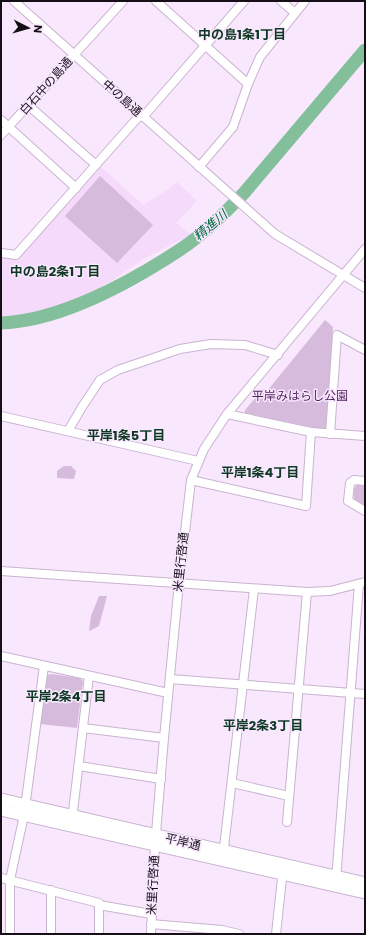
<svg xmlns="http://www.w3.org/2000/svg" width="366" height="935" viewBox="0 0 366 935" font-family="Poppins,'Noto Sans JP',sans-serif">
<rect width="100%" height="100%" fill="#f8e7fd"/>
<path fill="#f5dafc" d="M101,167l42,38 26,-16 8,-7 20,19 -21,22 15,12 -17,8 -31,16 -33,23 -41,22 -38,13 -30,2v-61l16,1z"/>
<g fill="#d6bbdd">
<path d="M100,176l53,49 -36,38 -52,-47z"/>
<path d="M325,320l8,7 -7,103 -81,-17v-3l18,-21 4,2z"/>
<path d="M64,466h7l5,5 -2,8 -17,-1v-7z"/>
<path d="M357,485h8v22l-11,-7v-12z"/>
<path d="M99,596h8l-8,30 -10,5 2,-15z"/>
<path d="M52,674l27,4 4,3 -6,47 -37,-4 6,-49z"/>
</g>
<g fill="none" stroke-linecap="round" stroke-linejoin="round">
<path stroke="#84bf9b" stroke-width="13" d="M1,323c58,-2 128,-40 177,-72 22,-14 48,-39 66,-58l121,-143"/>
<defs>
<g id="minor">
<path d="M14,1l261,233 90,54"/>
<path d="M156,1l92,83"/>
<path d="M281,1l14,12"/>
<path d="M28,105l68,60"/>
<path d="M143,117l101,-116"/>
<path d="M1,120l75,68"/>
<path d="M1,135l122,-134"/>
<path d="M199,167l34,-40 15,-43 12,-27 45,-56"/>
<path d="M1,253l15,2 125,-141"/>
<path d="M227,414l84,18 54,4"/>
<path d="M1,416l197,45"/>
<path d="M68,431l14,-24 18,-27 18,-10 62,-21 31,-5 34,1 33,10"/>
<path d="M330,434l7,-99 28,15"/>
<path d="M191,480l115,26 5,-74"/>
<path d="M365,481l-11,-1 -4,3 -2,18 17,10"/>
<path d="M1,571l306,21 23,-1 35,-9"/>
<path d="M1,656l167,37"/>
<path d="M170,679l195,15"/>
<path d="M83,728l81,10"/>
<path d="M79,766l82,13"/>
<path d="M232,783l57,13"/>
<path d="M72,820l17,-144"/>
<path d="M287,822l20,-230"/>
<path d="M223,856l31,-267"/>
<path d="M1,878l98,25v31"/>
<path d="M336,880l23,-296"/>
<path d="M51,890v44"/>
<path d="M99,905l52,9"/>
<path d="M151,924l71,6 17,4"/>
<path d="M10,934v-54l14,-65 20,-149"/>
<path d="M151,934l4,-89 9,-107 14,-145 13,-113 13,-31 23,-35 138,-165"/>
<path d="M276,934l7,-65"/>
</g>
<g id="highway">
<path d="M1,799l364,84"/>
<path d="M1,810l364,83"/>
</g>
</defs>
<use href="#minor" stroke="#c9b4cf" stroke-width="10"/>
<use href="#highway" stroke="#c9b4cf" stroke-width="13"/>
<use href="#minor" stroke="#fff" stroke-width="8"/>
<use href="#highway" stroke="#fff" stroke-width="11"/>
</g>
<g text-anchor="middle" stroke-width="3" stroke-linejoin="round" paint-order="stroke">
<g font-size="12" fill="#160f18" stroke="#f8e7fd">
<text transform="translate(46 86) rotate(-48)" y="4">白石中の島通</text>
<text transform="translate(122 98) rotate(42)" y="4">中の島通</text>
<text transform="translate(181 562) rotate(-84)" y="4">米里行啓通</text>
<text transform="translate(183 842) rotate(13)" y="4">平岸通</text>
<text transform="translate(153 885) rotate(-87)" y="4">米里行啓通</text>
</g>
<g font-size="12" fill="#4e1f5a" stroke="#f8e7fd">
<text x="300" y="400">平岸みはらし公園</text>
</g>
<g font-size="13" font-weight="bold" fill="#0e3823" stroke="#f8e7fd">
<text x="242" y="39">中の島1条1丁目</text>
<text x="55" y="276">中の島2条1丁目</text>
<text x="126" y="440">平岸1条5丁目</text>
<text x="260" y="477">平岸1条4丁目</text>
<text x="66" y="701">平岸2条4丁目</text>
<text x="263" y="730">平岸2条3丁目</text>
</g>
<g font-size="13" font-style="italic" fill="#006a3f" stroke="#f8e7fd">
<text transform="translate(210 225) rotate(-40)" y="5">精進川</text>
</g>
</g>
<rect width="366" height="935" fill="none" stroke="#160f18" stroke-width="4"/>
<g transform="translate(28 28) rotate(96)" stroke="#f8e7fd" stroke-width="3" paint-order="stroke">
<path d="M0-3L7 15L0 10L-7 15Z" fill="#160f18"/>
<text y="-6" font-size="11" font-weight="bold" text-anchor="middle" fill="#160f18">N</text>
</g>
</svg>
